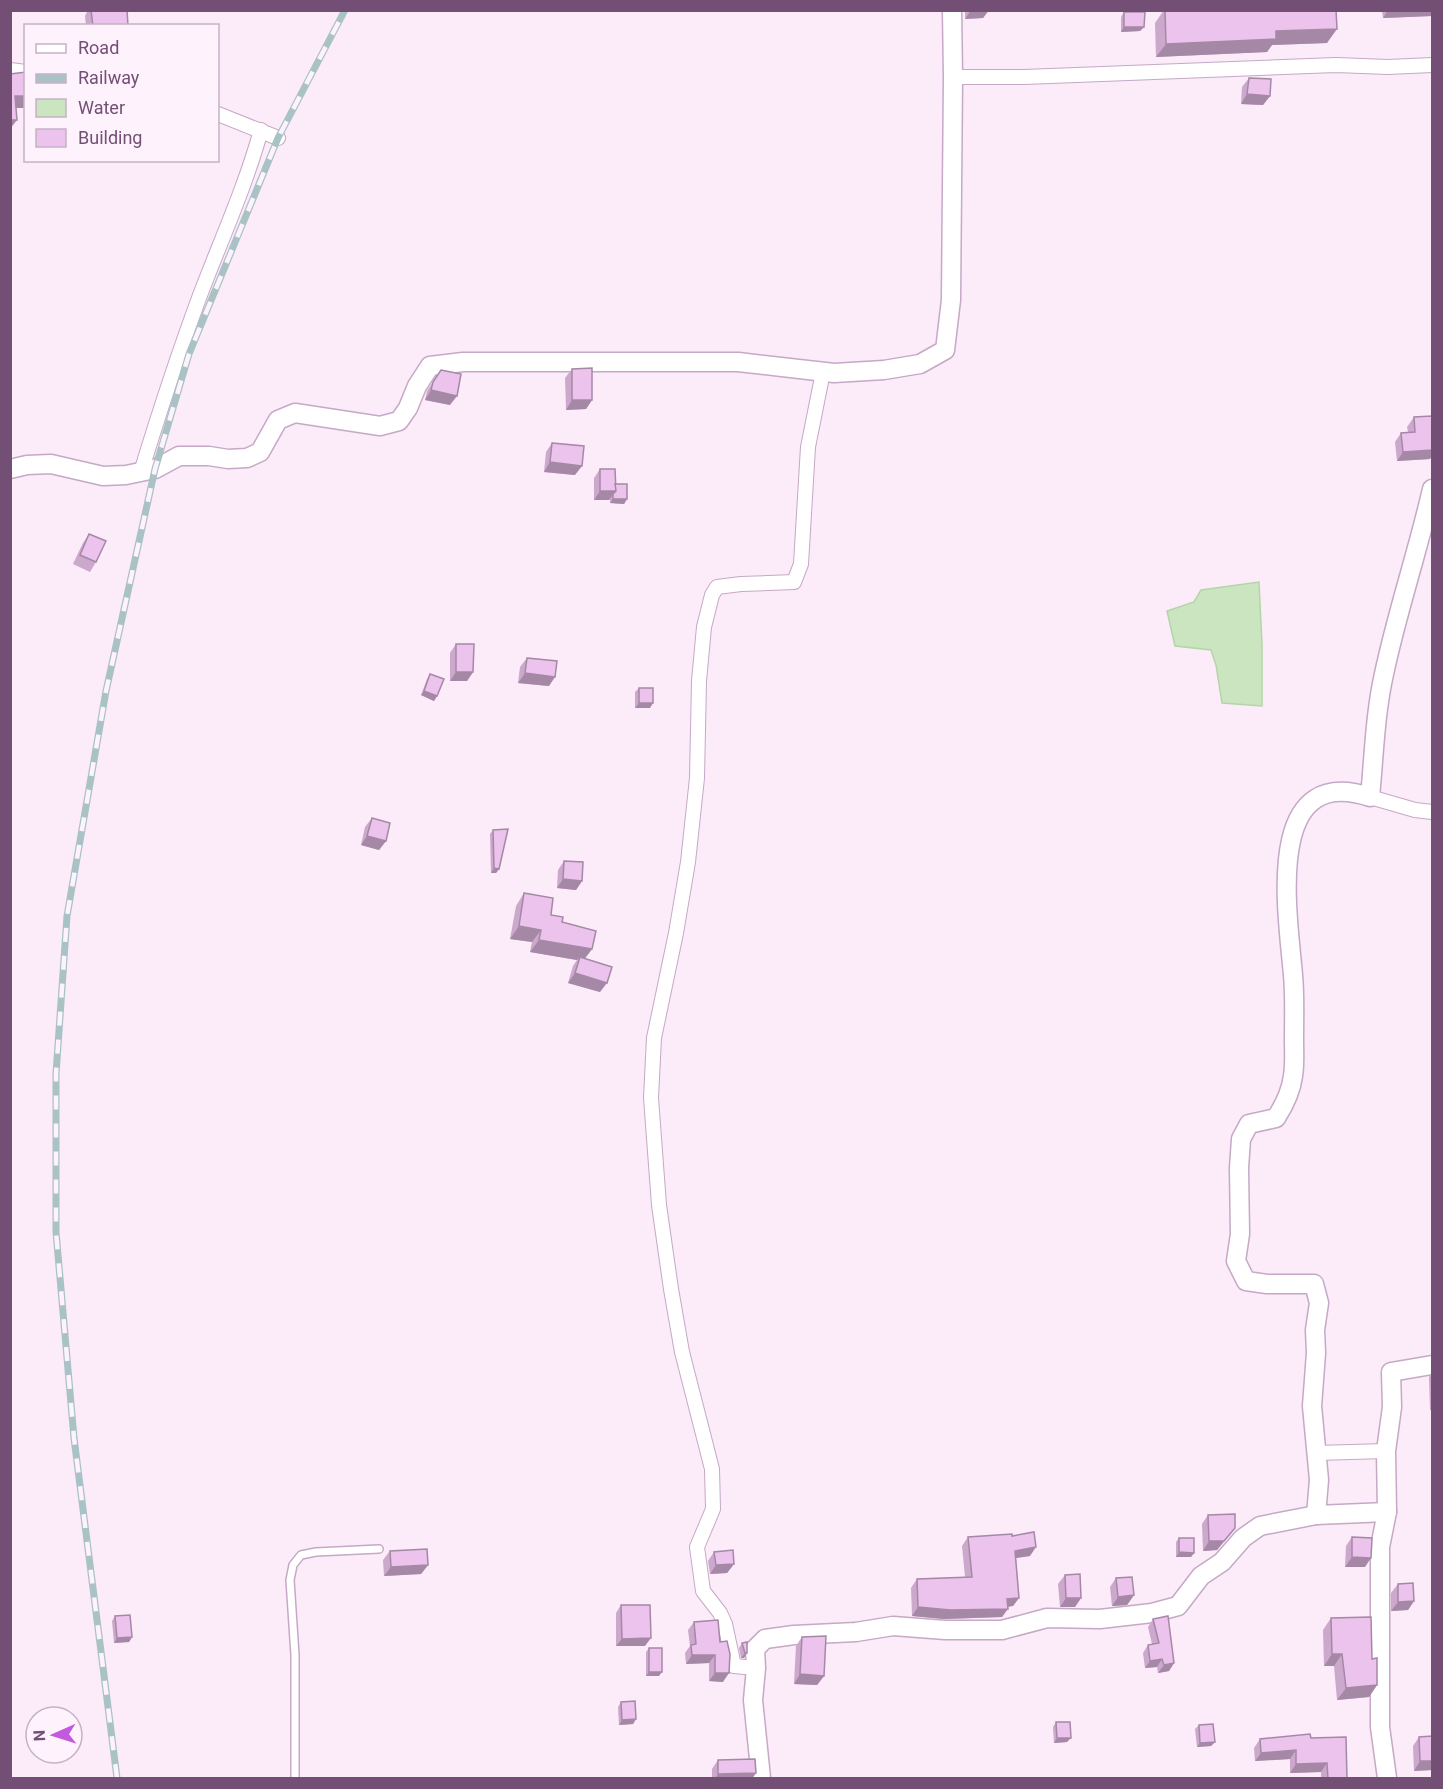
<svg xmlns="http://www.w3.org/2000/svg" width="1443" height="1789" viewBox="0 0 1443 1789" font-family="Roboto,sans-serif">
<rect width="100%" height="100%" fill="#fcebf8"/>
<path fill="#cae5c0" stroke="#b3d6a7" stroke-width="1.5" d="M1259,582l3,63v61l-40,-3 -6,-38 -5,-15 -36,-4 -8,-35 27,-9 7,-12z"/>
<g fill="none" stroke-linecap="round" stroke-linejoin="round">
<defs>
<path id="service" d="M295,1778v-123l-5,-75 3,-15 8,-10 15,-3 63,-3"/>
<g id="minor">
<path d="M10,70l16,2"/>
<path d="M953,77h71l312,-12 52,2 44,-2"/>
<path d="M218,114l60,24"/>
<path d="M141,472c18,-59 37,-117 58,-174 21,-56 46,-110 62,-168"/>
<path d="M1370,797l45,13 17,2"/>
<path d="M1316,1453l70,-2"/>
<path d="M756,1668l-22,-2 -9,-42 -5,-11 -17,-22 -6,-44 16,-38 -1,-40 -30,-117 -11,-63 -12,-84 -8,-107 3,-60 22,-105 12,-71 9,-84 2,-97 5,-54 8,-32 5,-8 24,-3 53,-2 7,-18 7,-117 15,-75"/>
</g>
<g id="tertiary">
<path d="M10,469l17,-4 24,-1 52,12 23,-1 29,-6 24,-13h30l19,3 19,-1 13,-6 18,-32 17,-7 85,13 19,-5 9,-13 9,-22 13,-20 33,-4h275l96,11 50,-3 36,-6 25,-14 6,-50 2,-223 -1,-67"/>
<path d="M1316,1515l3,-35 -7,-74 4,-53 -1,-23 4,-27 -5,-19h-47l-21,-3 -10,-20 4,-27 -1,-66 2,-29 8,-15 27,-6c9,-14 15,-26 17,-42 2,-12 1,-25 1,-37 0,-21 1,-43 -1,-64 -5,-60 -31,-213 77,-178 4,-41 5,-83 14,-123 13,-62 34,-123 48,-185"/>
<path d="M761,1778l-8,-78 3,-32 -1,-19 10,-10 29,-4 62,-3 37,-6 52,4h57l45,-12 53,1 52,-6 26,-7 23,-30 21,-14 21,-24 17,-12 56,-11 71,-3"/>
<path d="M1387,1778l-7,-51v-180l7,-35 -1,-61 6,-44 -1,-35 41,-7"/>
</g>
</defs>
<use href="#service" stroke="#c5a9c6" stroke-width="10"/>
<use href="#minor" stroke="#c5a9c6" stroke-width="16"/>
<use href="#tertiary" stroke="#c5a9c6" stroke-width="21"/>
<use href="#service" stroke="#fff" stroke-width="7"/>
<use href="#minor" stroke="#fff" stroke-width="14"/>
<use href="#tertiary" stroke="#fff" stroke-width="18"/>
<defs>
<path id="rail" d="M117,1778l-43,-340 -18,-206v-158l11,-158 39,-225 49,-222 34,-115 89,-216 67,-128"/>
</defs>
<use href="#rail" stroke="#a9c2c6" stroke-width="7"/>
<use href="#rail" stroke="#fef2fc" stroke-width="4.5" stroke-dasharray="14" stroke-linecap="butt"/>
</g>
<g fill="#cba8cc">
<path d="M88,10h39l1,16h-42l-1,-10z"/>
<path d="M965,10h24l-6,8 -18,1z"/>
<path d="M1164,10h172l-9,33 -55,2 -5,7 -111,5 -1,-34z"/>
<path d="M1382,10h50v6l-49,2z"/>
<path d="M1124,12l20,15 -4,4 -19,1v-15z"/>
<path d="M1249,78l21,18 -7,9 -22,-1 1,-17z"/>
<path d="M572,369l20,31 -6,9 -20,1 -1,-32z"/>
<path d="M441,370l9,35 -25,-5 2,-9z"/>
<path d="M1432,416v39l-2,4 -33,2 -2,-19 6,-9 7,-1 -1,-5 7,-10z"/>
<path d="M552,443l23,32 -31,-3 2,-20z"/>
<path d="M600,469l15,15 12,15 -3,5 -14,-1v-4l-1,1h-15v-22z"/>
<path d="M89,534l7,28 -6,10 -17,-8 10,-21z"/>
<path d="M456,644l17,28 -6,9h-17v-28z"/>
<path d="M527,658l22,28 -31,-3 2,-16z"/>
<path d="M430,674l7,22 -3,5 -13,-6 6,-16z"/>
<path d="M639,688l11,20h-15v-16z"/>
<path d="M372,818l14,23 -7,9 -18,-5 4,-18z"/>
<path d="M493,830l6,39 -3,4h-5l-1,-39z"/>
<path d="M564,861l18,20 -6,9 -19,-2 1,-18z"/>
<path d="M524,893l27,22 11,7 30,27 -7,9 15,34 -32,-9 5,-17 4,-6 -47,-8 2,-10 -22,-3 6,-33z"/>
<path d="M1432,1373v37h-2l-1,-33z"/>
<path d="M1208,1515l27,13 -18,22 -14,1 -1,-27z"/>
<path d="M1012,1536l18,20 -14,2 3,40 -6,8 -5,1 -6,10 -58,2 -32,-3 -1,-28 6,-9 48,-2 -3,-31 6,-9z"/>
<path d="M1352,1537l13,30h-20l1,-21z"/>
<path d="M1179,1538l15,15 -3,4h-15v-15z"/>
<path d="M390,1551l38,14 -7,9 -37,2 -1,-16z"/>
<path d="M714,1552l20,12 -7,9 -17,1 -2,-13z"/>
<path d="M1065,1575l16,23 -6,9h-15l-2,-23z"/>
<path d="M1116,1578l18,17 -7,10 -15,1 -2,-19z"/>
<path d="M1398,1584l16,17 -6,9 -17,1v-18z"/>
<path d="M621,1605l24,41h-29v-33z"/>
<path d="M115,1616l17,21 -3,5 -15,1 -2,-22z"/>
<path d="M1331,1618l46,67 -8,12 -32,3 -3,-34h-10l-1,-36z"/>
<path d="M1153,1619l21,44 -5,8 -11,2 -1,-6 -12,1 -2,-15 5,-8 4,-1 -4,-17z"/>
<path d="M718,1620l5,62 -14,-1v-18l-23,1 -1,-11 5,-7 -2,-16 6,-8z"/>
<path d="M802,1637l22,39 -7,9 -23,-1 2,-38z"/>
<path d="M747,1642l-3,16h-3l-2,-10 3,-5z"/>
<path d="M649,1648l10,28h-13v-24z"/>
<path d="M621,1702l15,17 -3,5 -14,1 -1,-18z"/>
<path d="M1056,1722l11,20 -13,1 -1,-16z"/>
<path d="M1199,1725l16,17 -4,4 -14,1 -2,-18z"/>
<path d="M1419,1737l13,33 -18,1 -1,-25z"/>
<path d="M1311,1738l36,41h-26v-7l-31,1v-14l-35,2 -1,-13 6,-9z"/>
<path d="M718,1760l34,19h-40v-10z"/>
</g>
<g fill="#a588a6">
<path d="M971,10h18l-6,8 -18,1z"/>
<path d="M1388,10h44v6l-49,2z"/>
<path d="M1124,27h20l-4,4 -19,1z"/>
<path d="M1337,29l-10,14 -55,2 -5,7 -111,5 10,-13 110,-13z"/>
<path d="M1247,94l23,2 -7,9 -22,-1z"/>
<path d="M15,96h11v12h-16z"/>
<path d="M10,120h7l-7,9z"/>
<path d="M431,390l26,6 -7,9 -25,-5z"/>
<path d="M572,400h20l-6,9 -20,1z"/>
<path d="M1432,450v5l-2,4 -33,2 6,-9z"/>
<path d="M550,462l32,4 -7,9 -31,-3z"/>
<path d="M600,491h16l-7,9h-15z"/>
<path d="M613,499h14l-3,5 -14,-1z"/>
<path d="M456,672h17l-6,9h-17z"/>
<path d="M525,673l30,4 -6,9 -31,-3z"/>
<path d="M424,691l13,5 -3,5 -13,-6z"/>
<path d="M639,703h14l-3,5h-15z"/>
<path d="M367,836l19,5 -7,9 -18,-5z"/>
<path d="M494,868l5,1 -3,4h-5z"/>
<path d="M563,879l19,2 -6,9 -19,-2z"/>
<path d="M519,926l22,4 -9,12 -22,-3z"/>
<path d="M539,940l53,9 -9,12 -3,-4 -3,3 -47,-8z"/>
<path d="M575,973l32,10 -7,9 -32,-9z"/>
<path d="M1235,1528l-18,22 -14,1 6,-10z"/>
<path d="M1036,1547l-6,9 -21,3 6,-8z"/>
<path d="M1179,1552l15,1 -3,4h-15z"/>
<path d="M1352,1557l19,1 -6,9h-20z"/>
<path d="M734,1564l-7,9 -17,1 6,-9z"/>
<path d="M428,1565l-7,9 -37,2 7,-9z"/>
<path d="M1134,1595l-7,10 -15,1 6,-9z"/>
<path d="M1019,1598l-6,8 -12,1 6,-8z"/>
<path d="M1066,1598h15l-6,9h-15z"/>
<path d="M1414,1601l-6,9 -17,1 7,-9z"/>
<path d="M918,1607l90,2 -6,8 -58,2 -32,-3z"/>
<path d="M132,1637l-3,5 -15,1 3,-5z"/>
<path d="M651,1638l-6,8h-29l6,-7z"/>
<path d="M745,1653h2l-3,5h-3z"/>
<path d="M1332,1654h10l-8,12h-10z"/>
<path d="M692,1655h23l-6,8 -23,1z"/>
<path d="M1162,1659l-5,8 -12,1 5,-7z"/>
<path d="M1174,1663l-5,8 -11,2 6,-8z"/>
<path d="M649,1672h13l-3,4h-13z"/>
<path d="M715,1673h14l-6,9 -14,-1z"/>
<path d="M800,1674l24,2 -7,9 -23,-1z"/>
<path d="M1377,1685l-8,12 -32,3 9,-12z"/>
<path d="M636,1719l-3,5 -14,1 3,-5z"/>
<path d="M1057,1738h14l-4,4 -13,1z"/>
<path d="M1215,1742l-4,4 -14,1 3,-4z"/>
<path d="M1296,1750l-6,9 -35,2 6,-8z"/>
<path d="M1420,1761h12v9l-18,1z"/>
<path d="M1327,1763l-6,9 -31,1 6,-9z"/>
<path d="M756,1773l-4,6h-37l3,-5z"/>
</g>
<g fill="#ecc3ed" stroke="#a588a6" stroke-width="1.5">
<path d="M91,10h36l1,16h-35z"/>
<path d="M1165,10h171l1,19 -61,2v8l-110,5z"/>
<path d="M1124,12h21l-1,15h-20z"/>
<path d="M26,72v24h-11l2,24h-7v-46z"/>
<path d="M1249,78l22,1 -1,17 -23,-2z"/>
<path d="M592,368v32h-20v-31z"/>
<path d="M441,370l20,4 -4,22 -26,-6 2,-8z"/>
<path d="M1432,416v34l-29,2 -2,-19 14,-1 -1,-15z"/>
<path d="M552,443l32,3 -2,20 -32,-4z"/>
<path d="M600,469h15l1,22h-16z"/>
<path d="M615,484h12v15h-14v-5l3,-3z"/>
<path d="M89,534l17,7 -10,21 -16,-7z"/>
<path d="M456,644h18l-1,28h-17z"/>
<path d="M527,658l30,3 -2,16 -30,-4z"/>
<path d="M430,674l14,5 -7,17 -13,-5z"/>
<rect x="639" y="688" width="14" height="15"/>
<path d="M372,818l18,5 -4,18 -19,-5z"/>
<path d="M508,829l-9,40 -5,-1 -1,-38z"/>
<path d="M564,861l19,1 -1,19 -19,-2z"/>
<path d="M524,893l29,5 -2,17 12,2 -1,5 34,9 -4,18 -53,-9 2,-10 -22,-4z"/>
<path d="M580,957l32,10 -5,16 -32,-10z"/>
<path d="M1235,1514v14l-11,13h-15l-1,-26z"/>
<path d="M1034,1532l2,15 -21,4 4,47 -12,1 1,10 -58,1 -32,-3 -1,-28 55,-2 -4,-40 44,-3v2z"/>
<path d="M1352,1537l20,1 -1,20 -19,-1z"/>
<path d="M1179,1538h15v15l-15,-1z"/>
<path d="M427,1549l1,16 -37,2 -1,-16z"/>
<path d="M733,1550l1,14 -18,1 -2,-13z"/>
<path d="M1080,1574l1,24h-15l-1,-23z"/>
<path d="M1132,1577l2,18 -16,2 -2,-19z"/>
<path d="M1413,1583l1,18 -16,1v-18z"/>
<path d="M621,1605h29l1,33 -29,1z"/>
<path d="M130,1615l2,22 -15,1 -2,-22z"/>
<path d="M1168,1616l6,47 -10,2 -2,-6 -12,2 -2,-16 11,-2 -6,-24z"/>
<path d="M1371,1617l1,42 5,-1v27l-31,3 -4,-34h-10l-1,-36z"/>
<path d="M718,1620l2,22 7,-1 3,13 -1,19h-14v-18h-23l-1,-10 5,-1 -2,-22z"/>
<path d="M826,1636l-2,40 -24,-2 2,-37z"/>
<path d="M747,1642v11h-2l-3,-10z"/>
<rect x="649" y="1648" width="13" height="24"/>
<path d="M635,1701l1,18 -14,1 -1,-18z"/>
<path d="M1056,1722h14l1,16h-14z"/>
<path d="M1213,1724l2,18 -15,1 -1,-18z"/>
<path d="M1310,1734l1,4 35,-1 1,42h-19l-1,-16 -31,1v-14l-35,3 -1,-14z"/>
<path d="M1432,1736v25h-12l-1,-24z"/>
<path d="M755,1759l1,14 -38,1v-14z"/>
<rect x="941" y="1778" width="34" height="1"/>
</g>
<rect width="1443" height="1789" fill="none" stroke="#734f76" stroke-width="24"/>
<rect x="24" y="24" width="195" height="138" fill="#fef2fc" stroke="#c6b1c6" stroke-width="1.5"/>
<rect x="36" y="44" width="30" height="9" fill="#ffffff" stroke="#c6b1c6" stroke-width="1.5"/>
<text x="78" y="54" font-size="18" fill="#734f76">Road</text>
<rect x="36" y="74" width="30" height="9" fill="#a9c2c6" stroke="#c6b1c6" stroke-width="1.5"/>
<text x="78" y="84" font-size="18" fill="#734f76">Railway</text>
<rect x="36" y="99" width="30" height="18" fill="#cae5c0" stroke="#c6b1c6" stroke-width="1.5"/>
<text x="78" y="114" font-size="18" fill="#734f76">Water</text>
<rect x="36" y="129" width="30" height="18" fill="#ecc3ed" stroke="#c6b1c6" stroke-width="1.5"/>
<text x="78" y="144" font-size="18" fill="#734f76">Building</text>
<g transform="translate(54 1735) rotate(267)"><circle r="28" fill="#fef2fc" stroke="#c6b1c6" stroke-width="1.5"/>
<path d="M0-4.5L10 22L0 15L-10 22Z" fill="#c359dd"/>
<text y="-9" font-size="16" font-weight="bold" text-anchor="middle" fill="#734f76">N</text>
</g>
</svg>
